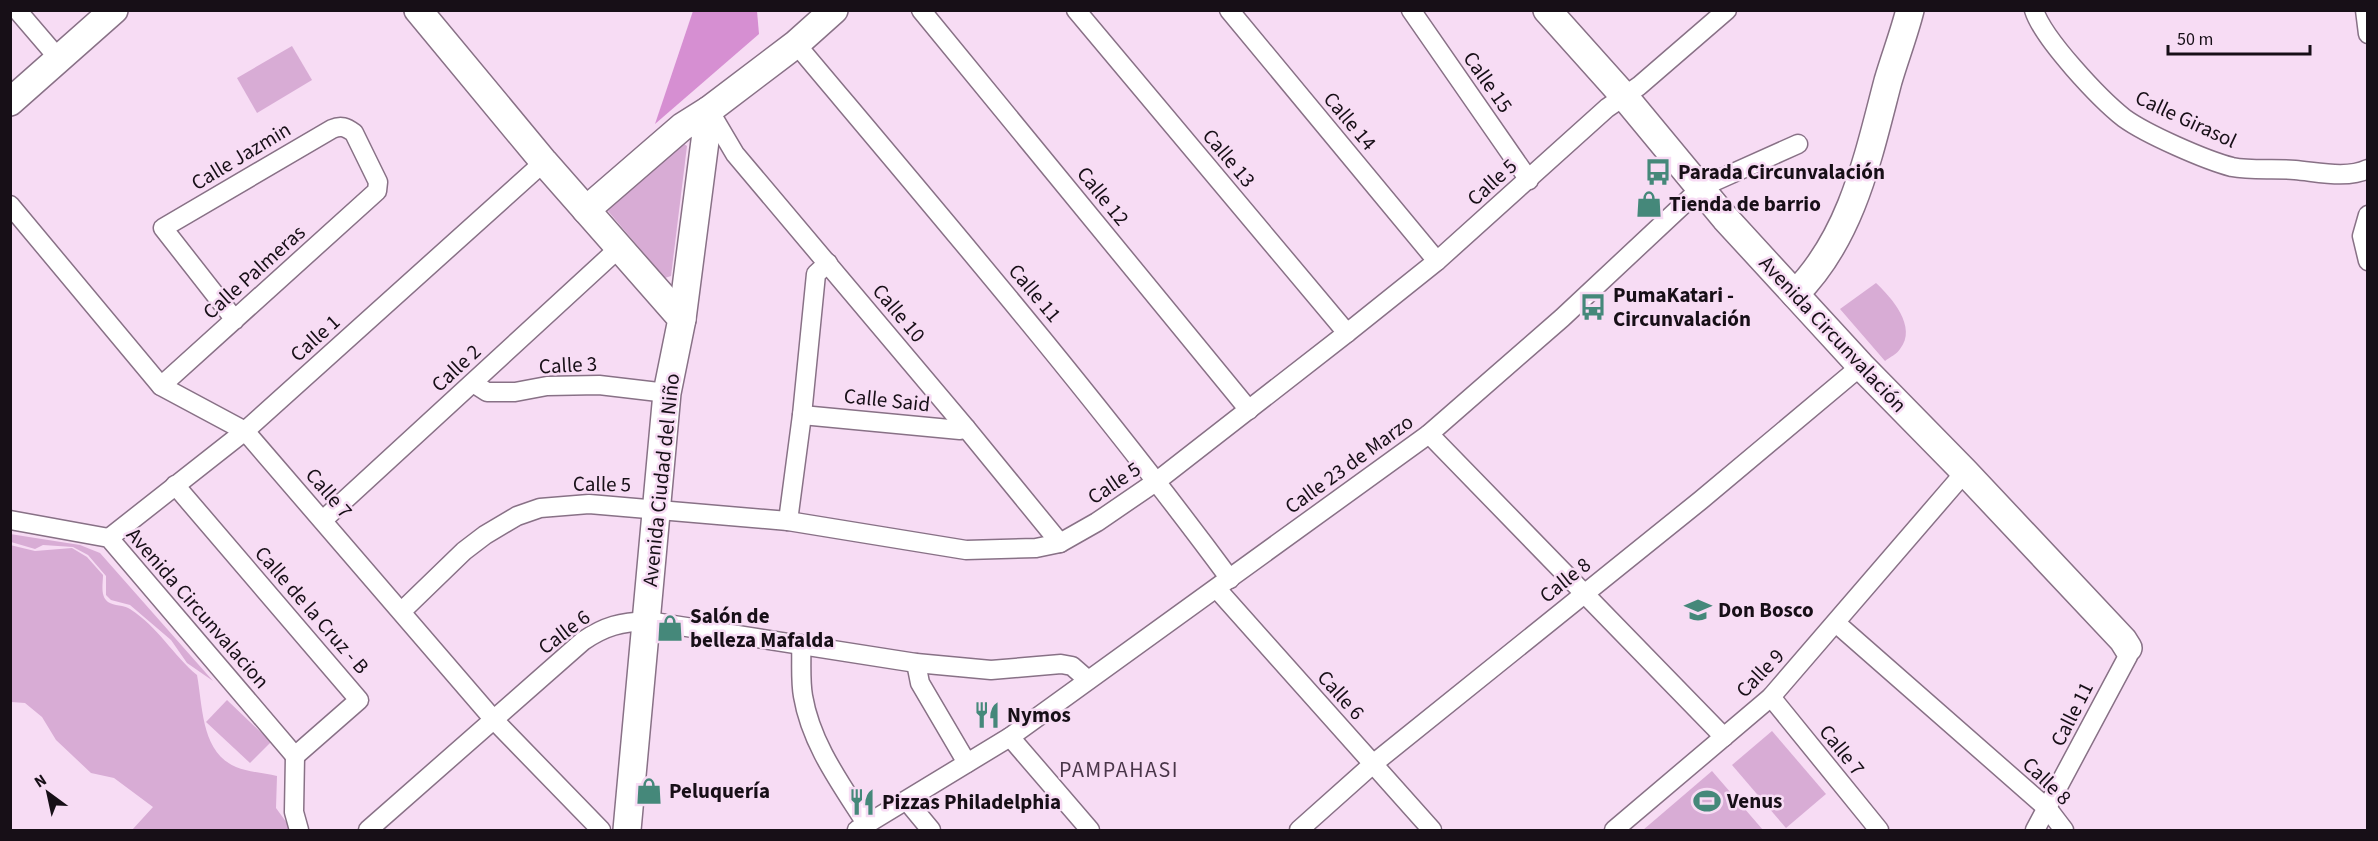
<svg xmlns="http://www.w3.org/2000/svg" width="2378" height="841" viewBox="0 0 2378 841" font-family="'Source Sans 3',sans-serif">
<rect width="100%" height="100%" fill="#f7dcf4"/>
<g fill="#d8acd5">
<path d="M292,46l20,34 -55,33 -20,-35z"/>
<path d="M681,142l6,4 -16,130 -6,2 -57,-67 1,-7z"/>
<path d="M1876,283c15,14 42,44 24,66 -3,5 -10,8 -15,12l-45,-52z"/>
<path d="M10,534l70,11 20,8 113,128 -26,-18 -16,-23 -41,-35 -19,-5 -5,-5v-19l-18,-21 -15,-8 -30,-2 -8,4 -24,-7z"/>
<path d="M10,545l25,6 37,-3 15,9 16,18c0,9 -3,21 5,27 6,4 16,3 22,7 28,18 43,46 67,66 6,32 4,77 39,92 12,5 28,6 41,9l-1,32 16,22h-160l21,-23 -39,-29 -23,-5 -35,-33 -14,-23 -17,-14 -14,-1z"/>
<path d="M227,700l44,42 -21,21 -44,-41z"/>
<path d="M1772,731l54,63 -40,34 -54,-63z"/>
<path d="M1712,771l51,59h-120z"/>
</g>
<path fill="#d68fd2" d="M693,11h64l2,23 -104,90z"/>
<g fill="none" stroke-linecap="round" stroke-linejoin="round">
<defs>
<g id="street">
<path d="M17,10l42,49"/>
<path d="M921,10l328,400"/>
<path d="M1076,10l271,323"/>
<path d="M1229,10l208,251"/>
<path d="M1411,10l118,170"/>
<path d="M2034,10c9,29 66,89 90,108 22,16 81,42 108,49 20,4 43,1 63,3 23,2 52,9 73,-1"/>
<path d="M2365,10l3,24"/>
<path d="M796,44c148,176 297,350 434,535"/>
<path d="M709,110l26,44 231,274 94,115"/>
<path d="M10,205l151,181 84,45 249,289 107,110"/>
<path d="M2368,215l-6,21 6,25"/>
<path d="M473,383l14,9h28l32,-6 52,-1 68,8"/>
<path d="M161,386l216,-195 1,-9 -24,-49c-8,-6 -13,-8 -22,-4l-169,99 72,92"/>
<path d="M802,415l158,15 6,-2"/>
<path d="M1429,434l295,303"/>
<path d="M175,485l184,215 -64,56"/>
<path d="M10,520l99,18 186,218"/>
<path d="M323,520l296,-272"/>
<path d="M788,521l14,-106 14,-141 12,-11"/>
<path d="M109,538l136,-107 299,-269"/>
<path d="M1217,589l215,241"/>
<path d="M402,611l62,-60 21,-16 32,-19 23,-8 49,-4 199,17 178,29 70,-2 24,-5 37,-21 60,-41 190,-148 90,-72 170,-153 32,-22 88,-76"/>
<path d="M1836,623l212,186 16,21"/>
<path d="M801,644c1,17 -1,35 2,52 8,48 38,88 64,129"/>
<path d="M916,663l4,20 47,80"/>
<path d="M1771,697l108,133"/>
<path d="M1010,737l80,93"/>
<path d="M295,756l-1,56 5,18"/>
<path d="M907,801l24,29"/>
<path d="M368,830l215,-189c22,-15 38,-19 65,-20l268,42 75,7 70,-6 11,2 16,14"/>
<path d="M857,830l153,-93 419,-303 133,-116 140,-131 96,-43"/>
<path d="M1299,830l74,-66 328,-264 160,-134"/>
<path d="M1614,830l157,-133 194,-225"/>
<path d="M2035,830l93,-174v-8"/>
</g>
<g id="secondary">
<path d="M418,10l126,152 138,157 -15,74 -40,437"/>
<path d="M1547,10l77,86 101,122 136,148 104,106 158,168 5,8"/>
<path d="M10,102l104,-92"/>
<path d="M586,210l96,-83 27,-17 87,-66 38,-34"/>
<path d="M1795,294c57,-57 73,-137 93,-213 7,-24 16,-47 22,-71"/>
<path d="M682,319l27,-209"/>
</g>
</defs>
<use href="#street" stroke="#887186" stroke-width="21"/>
<use href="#secondary" stroke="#887186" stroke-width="30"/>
<use href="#street" stroke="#fff" stroke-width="18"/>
<use href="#secondary" stroke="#fff" stroke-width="27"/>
</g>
<defs>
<symbol id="bus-bare" viewBox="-9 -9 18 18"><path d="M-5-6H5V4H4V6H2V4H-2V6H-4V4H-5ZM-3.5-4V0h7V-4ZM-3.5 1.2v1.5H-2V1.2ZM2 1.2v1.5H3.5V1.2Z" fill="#45887a" stroke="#f7dcf4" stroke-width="2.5" paint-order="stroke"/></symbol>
<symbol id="shop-bare" viewBox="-9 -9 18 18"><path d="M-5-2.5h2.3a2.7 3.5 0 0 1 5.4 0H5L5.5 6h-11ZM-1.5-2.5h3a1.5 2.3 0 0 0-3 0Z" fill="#45887a" stroke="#f7dcf4" stroke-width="2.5" paint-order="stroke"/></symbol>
<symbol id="school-bare" viewBox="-9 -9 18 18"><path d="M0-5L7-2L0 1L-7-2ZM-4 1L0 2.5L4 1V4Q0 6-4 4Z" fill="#45887a" stroke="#f7dcf4" stroke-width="2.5" paint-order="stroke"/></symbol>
<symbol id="restaurant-bare" viewBox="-9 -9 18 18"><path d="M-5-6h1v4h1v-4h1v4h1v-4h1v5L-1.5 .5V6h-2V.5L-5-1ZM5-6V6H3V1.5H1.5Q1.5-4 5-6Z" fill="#45887a" stroke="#f7dcf4" stroke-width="2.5" paint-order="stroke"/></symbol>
<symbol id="stadium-bare" viewBox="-9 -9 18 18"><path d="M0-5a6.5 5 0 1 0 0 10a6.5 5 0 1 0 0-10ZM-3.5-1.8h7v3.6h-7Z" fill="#45887a" stroke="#f7dcf4" stroke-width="2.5" paint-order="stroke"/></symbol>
</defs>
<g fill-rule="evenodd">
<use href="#bus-bare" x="1639" y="153" width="38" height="38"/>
<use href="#shop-bare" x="1630" y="185" width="38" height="38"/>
<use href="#bus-bare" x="1574" y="288" width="38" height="38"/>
<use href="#school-bare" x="1679" y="591" width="38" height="38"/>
<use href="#shop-bare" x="651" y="609" width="38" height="38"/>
<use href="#restaurant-bare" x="968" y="696" width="38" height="38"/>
<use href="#shop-bare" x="630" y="772" width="38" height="38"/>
<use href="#stadium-bare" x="1688" y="782" width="38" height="38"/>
<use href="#restaurant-bare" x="843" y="783" width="38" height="38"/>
</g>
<g text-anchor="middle" stroke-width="5" stroke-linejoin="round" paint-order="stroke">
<g font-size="21" fill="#170f17" stroke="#f7dcf4">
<text transform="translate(1488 82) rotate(55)" y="7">Calle 15</text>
<text transform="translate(2186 119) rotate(25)" y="7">Calle Girasol</text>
<text transform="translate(1350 121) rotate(50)" y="7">Calle 14</text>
<text transform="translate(241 156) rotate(-31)" y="7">Calle Jazmin</text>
<text transform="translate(1229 158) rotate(50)" y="7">Calle 13</text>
<text transform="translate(1492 182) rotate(-42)" y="7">Calle 5</text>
<text transform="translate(1103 196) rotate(51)" y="7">Calle 12</text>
<text transform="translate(254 272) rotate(-42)" y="7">Calle Palmeras</text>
<text transform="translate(1035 293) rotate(50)" y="7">Calle 11</text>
<text transform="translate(899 313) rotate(50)" y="7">Calle 10</text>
<text transform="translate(1833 334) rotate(47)" y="7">Avenida Circunvalación</text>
<text transform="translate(315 338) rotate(-42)" y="7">Calle 1</text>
<text transform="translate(568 365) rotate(-3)" y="7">Calle 3</text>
<text transform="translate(456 368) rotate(-43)" y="7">Calle 2</text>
<text transform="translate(887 400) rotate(6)" y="7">Calle Said</text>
<text transform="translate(1349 464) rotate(-36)" y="7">Calle 23 de Marzo</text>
<text transform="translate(661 480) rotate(-84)" y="7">Avenida Ciudad del Niño</text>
<text transform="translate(1114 483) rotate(-34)" y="7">Calle 5</text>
<text transform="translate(602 484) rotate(1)" y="7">Calle 5</text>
<text transform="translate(329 493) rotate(49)" y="7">Calle 7</text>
<text transform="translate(1565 580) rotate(-39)" y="7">Calle 8</text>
<text transform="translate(198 608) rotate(49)" y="7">Avenida Circunvalacion</text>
<text transform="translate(312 610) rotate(49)" y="7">Calle de la Cruz - B</text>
<text transform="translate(564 632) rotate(-37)" y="7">Calle 6</text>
<text transform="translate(1760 673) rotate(-46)" y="7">Calle 9</text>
<text transform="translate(1341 695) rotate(48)" y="7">Calle 6</text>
<text transform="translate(2072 714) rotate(-63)" y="7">Calle 11</text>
<text transform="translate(1842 750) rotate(51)" y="7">Calle 7</text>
<text transform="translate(2047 781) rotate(44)" y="7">Calle 8</text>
</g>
<g font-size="21" font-weight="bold" fill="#170f17" stroke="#f7dcf4" text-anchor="start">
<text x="1678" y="179">Parada Circunvalación</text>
<text x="1669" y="211">Tienda de barrio</text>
<text x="1613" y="302">PumaKatari -<tspan x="1613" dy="24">Circunvalación</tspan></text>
<text x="1718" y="617">Don Bosco</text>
<text x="690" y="623">Salón de<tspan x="690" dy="24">belleza Mafalda</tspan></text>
<text x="1007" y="722">Nymos</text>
<text x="669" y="798">Peluquería</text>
<text x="1727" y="808">Venus</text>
<text x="882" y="809">Pizzas Philadelphia</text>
</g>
<g font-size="22" letter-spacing="1.5" fill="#4a3649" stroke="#f7dcf4">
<text x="1119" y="777">PAMPAHASI</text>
</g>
</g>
<rect width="2378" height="841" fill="none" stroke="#170f17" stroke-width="24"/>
<g transform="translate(48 793) rotate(327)" stroke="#f7dcf4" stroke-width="4.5" paint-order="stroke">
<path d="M0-4.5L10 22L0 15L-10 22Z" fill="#170f17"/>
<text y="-9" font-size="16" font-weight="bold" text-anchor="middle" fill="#170f17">N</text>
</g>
<path d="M2168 45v9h142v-9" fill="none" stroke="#170f17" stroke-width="3"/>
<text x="2177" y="45" font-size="18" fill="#170f17" stroke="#f7dcf4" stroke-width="4.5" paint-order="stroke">50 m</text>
</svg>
